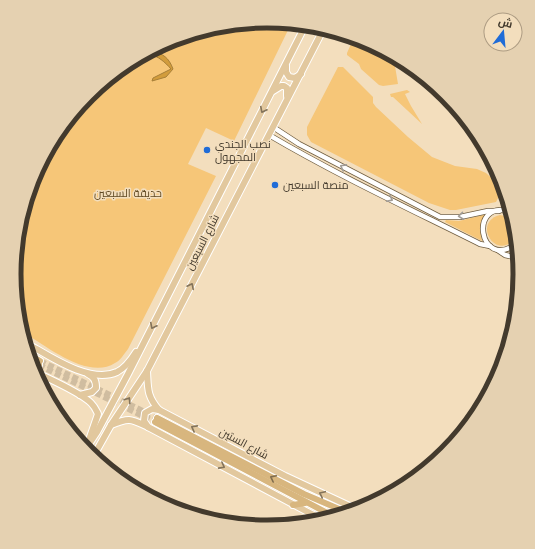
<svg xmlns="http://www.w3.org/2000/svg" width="535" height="549" viewBox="0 0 535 549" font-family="'Varela Round',Cairo,sans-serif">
<rect width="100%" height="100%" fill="#f3debd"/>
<g fill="#f6c678">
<path d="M268,21l22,5 -56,115 -28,-13 -18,36 28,12 -88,173c-4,5 -8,12 -13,14 -26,17 -66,-15 -89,-29l-12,-60 19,-97 55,-82 83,-55z"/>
<path d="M363,43l10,3 21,14 4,24 -15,2 -4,-1 -18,-16 -2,-5 -12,-9v-2l4,-9z"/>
<path d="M338,67h5l30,30v6l3,4 32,30 24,20 23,9 22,3 9,4 11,10 2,13 -3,6 -40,8h-6l-21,-7 -118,-61 -4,-7v-8z"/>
<path d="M407,90l3,2 -5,2 6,12 11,18 -29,-27h-2l-1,-3z"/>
<path d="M487,214c-7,7 -7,17 -5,27l-37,-19 1,-2 13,1z"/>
<path d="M500,215l9,2 5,23c-19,20 -42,-18 -14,-25z"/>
</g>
<path fill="#d29c3c" stroke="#a77f38" d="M152,52c11,1 17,6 21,17l-7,8 -14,4 1,-3 18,-9c-6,-7 -13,-13 -22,-15z"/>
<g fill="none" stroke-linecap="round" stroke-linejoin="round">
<g stroke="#d0bda0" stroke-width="6" stroke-dasharray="6 3" stroke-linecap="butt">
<path d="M40,361l117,57"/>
<path d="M39,365l116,57"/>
</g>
<defs>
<g id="tertiary">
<path d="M273,127l26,17 141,73h20l28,-6h11"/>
<path d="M269,135c68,40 141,74 211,109l10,2"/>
<path d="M508,211c-39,-10 -29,58 7,34"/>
<path d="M499,251l6,4 13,3"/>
</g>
<g id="primary">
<path d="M286,66v6l3,5 6,1 6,-4"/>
<path d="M273,91l8,-5h3l3,2v8"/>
<path d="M28,344c23,13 62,40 89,28 8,-4 14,-12 19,-20"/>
<path d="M33,371c16,8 47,21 58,32 4,4 5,7 7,11l-9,26"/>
<path d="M147,371c1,18 0,25 12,39l126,66 73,34"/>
<path d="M80,395l12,-3 4,-4c0,-8 -2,-11 -8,-14"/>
<path d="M111,425c19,-8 20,-6 37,2l171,91"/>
<path d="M148,427l-4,-6 1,-8 7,-4 7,1"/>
<path d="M85,450l12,-18 31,-58 176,-346"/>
<path d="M93,457l18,-32 36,-54 175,-339"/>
</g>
<g id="trunk">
<path d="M30,355l10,6"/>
<path d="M31,361l8,4"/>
<path d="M157,418l147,76 42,18"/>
<path d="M155,422l176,93"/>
<path d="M293,505l12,-2"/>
</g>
</defs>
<use href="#tertiary" stroke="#705e41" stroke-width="6"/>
<use href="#primary" stroke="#fff" stroke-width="8"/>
<use href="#trunk" stroke="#fff" stroke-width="8"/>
<use href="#tertiary" stroke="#fff" stroke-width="4.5"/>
<use href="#primary" stroke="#e2c89e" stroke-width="6"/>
<use href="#trunk" stroke="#d8b67e" stroke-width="6"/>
</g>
<defs><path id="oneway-chevron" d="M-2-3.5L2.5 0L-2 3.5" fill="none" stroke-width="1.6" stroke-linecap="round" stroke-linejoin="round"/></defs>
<g stroke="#83735a">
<use href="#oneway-chevron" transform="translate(263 110) rotate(117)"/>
<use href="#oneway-chevron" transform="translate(191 286) rotate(-63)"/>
<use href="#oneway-chevron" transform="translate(153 326) rotate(117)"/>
<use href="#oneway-chevron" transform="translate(128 400) rotate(-57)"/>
<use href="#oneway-chevron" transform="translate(194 428) rotate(-152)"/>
<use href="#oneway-chevron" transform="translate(222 466) rotate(28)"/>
<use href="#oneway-chevron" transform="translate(322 494) rotate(-155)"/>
</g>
<g stroke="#a19c96">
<use href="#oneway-chevron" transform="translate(343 167) rotate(-152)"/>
<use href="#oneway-chevron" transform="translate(390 199) rotate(27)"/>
<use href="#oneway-chevron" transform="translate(461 216) rotate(173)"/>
</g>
<use stroke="#7f6c4d" href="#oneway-chevron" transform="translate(273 478) rotate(-153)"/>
<g fill="#206cd7" stroke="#f3debd" stroke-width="1.5">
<circle cx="207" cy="150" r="4"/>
<circle cx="275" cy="185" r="4"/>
</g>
<g text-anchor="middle" stroke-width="3" stroke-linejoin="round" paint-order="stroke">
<g font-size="11" fill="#433a2d" stroke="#f3debd" text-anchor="start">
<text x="215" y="148">نصب الجندي<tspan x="215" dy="13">المجهول</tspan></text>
<text x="283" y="189">منصة السبعين</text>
</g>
<g font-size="11" fill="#614a24" stroke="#f3debd">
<text x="128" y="197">حديقة السبعين</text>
</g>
<g font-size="11" fill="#433a2d" stroke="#f3debd">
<text transform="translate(202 242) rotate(-63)" y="4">شارع السبعين</text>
<text transform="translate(244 443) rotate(28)" y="4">شارع الستين</text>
</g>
</g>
<path d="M0 0H535V549H0ZM21 274a246 246 0 1 1 492 0a246 246 0 1 1-492 0Z" fill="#e5d1b1" fill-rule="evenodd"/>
<path fill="none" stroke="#433a2d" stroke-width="5" d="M21 274a246 246 0 1 1 492 0a246 246 0 1 1-492 0Z"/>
<g transform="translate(503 32) rotate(16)"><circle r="19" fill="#f3debd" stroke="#ad9c83"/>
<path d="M0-3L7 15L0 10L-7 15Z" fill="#206cd7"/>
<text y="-6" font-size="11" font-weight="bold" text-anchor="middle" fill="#433a2d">ش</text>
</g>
</svg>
